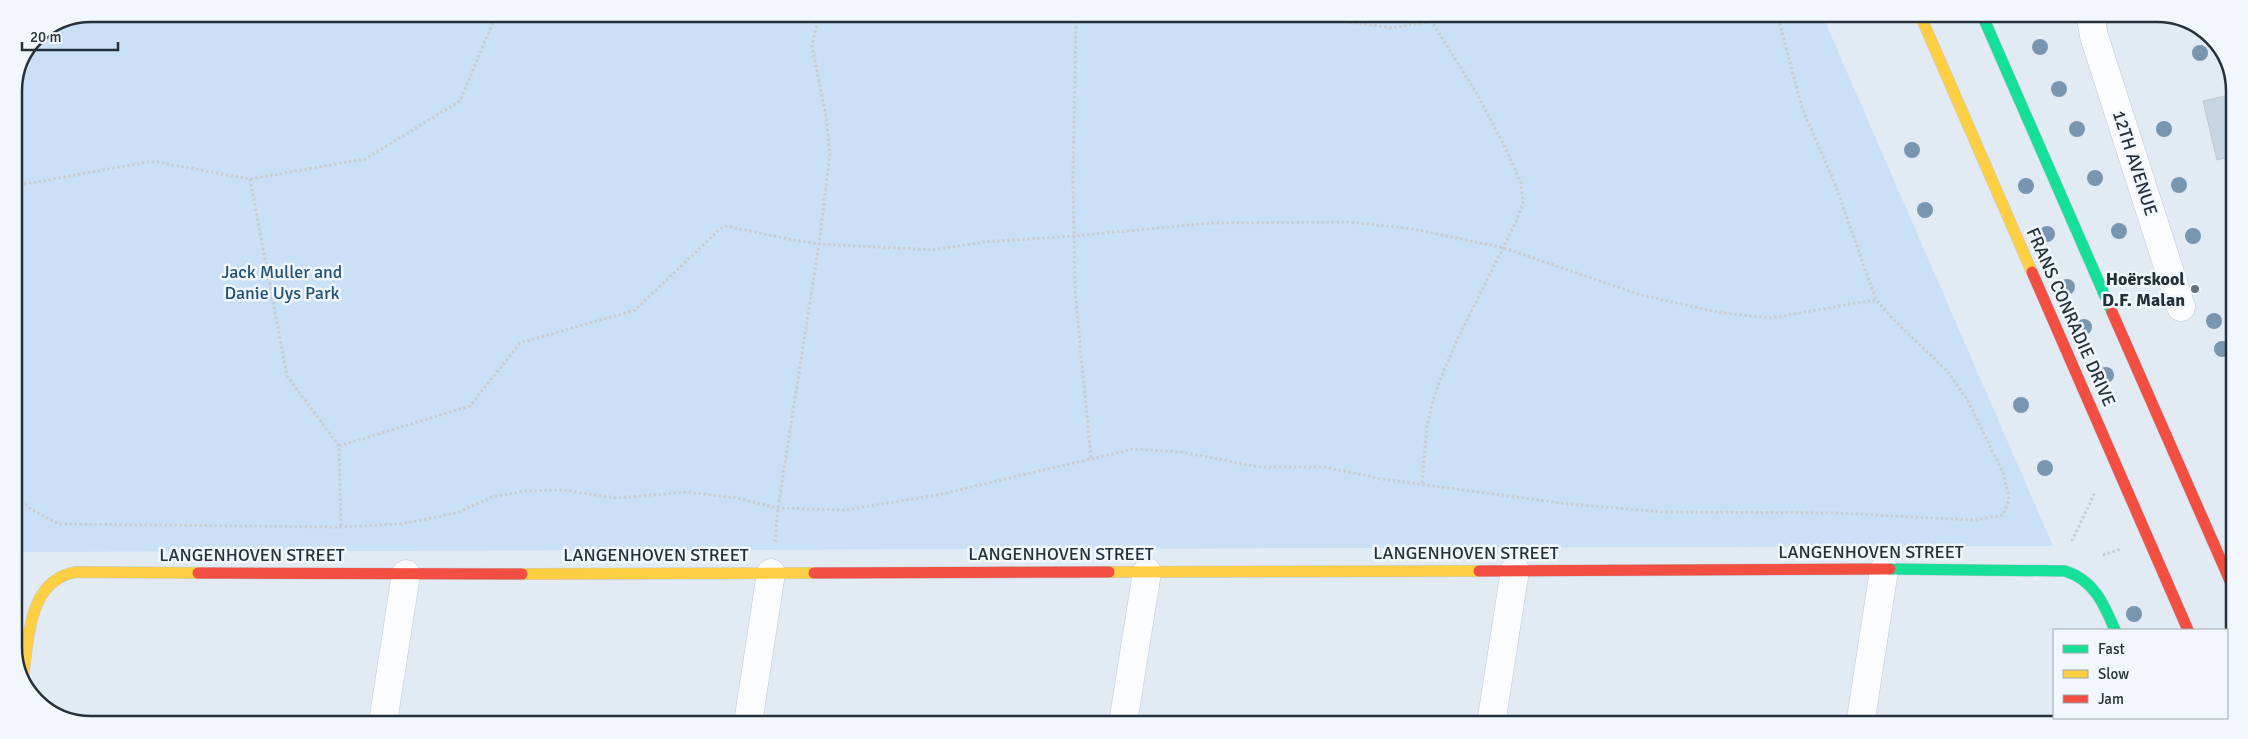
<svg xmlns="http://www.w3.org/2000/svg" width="2248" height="739" viewBox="0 0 2248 739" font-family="Signika,sans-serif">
<rect width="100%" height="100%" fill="#e2ebf4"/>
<path fill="#c9e0f6" d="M92,14l1731,3 230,529 -2039,6v-465l23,-51z"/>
<path fill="#c8d6e4" stroke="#bec7d0" d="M2234,94v62l-17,4 -14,-59z"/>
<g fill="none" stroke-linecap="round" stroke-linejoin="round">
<defs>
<g id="street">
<path d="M2091,18l3,18 87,271"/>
<path d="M2154,718l2,7"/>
<path d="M383,722l23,-148"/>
<path d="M748,723l23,-150"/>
<path d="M1123,723l24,-151"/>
<path d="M1491,724l24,-154"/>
<path d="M1860,725l24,-155"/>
</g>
<g id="fast">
<path d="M1983,17l129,295"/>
<path d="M1890,569l175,2c29,9 39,33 50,59"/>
</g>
<g id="slow">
<path d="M1921,17l111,255"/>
<path d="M1109,572l370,-1"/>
<path d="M522,574l292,-1"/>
<path d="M23,677c6,-38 5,-97 53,-105l122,1"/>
</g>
<g id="jam">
<path d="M2032,272l156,358"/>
<path d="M2112,312l119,271"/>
<path d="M1479,571l411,-2"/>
<path d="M198,573l324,1"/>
<path d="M814,573l295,-1"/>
</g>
</defs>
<use href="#street" stroke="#c0c9d2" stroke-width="29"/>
<use href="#fast" stroke="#c0c9d2" stroke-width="12"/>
<use href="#slow" stroke="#c0c9d2" stroke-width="12"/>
<use href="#jam" stroke="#c0c9d2" stroke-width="12"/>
<g stroke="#c9ccd0" stroke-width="3" stroke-dasharray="2.5 2.5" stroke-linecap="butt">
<path d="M801,15l16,8"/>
<path d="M1076,16l-3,161 2,114 16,167"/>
<path d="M1305,16l88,12 68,-12"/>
<path d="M250,179l37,197 52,70 2,81"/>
<path d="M14,186l133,-24h10l93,17 115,-20 95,-58 36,-86"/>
<path d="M339,446l131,-40 50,-63 115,-33 85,-81 6,-3 67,14 26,4 114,6 51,-8 89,-6 138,-13 139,-1 63,7 91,19 137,47 81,18 48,5 106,-18"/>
<path d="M1422,483l5,-58 9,-35 21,-50 59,-118 7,-19 -2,-20 -15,-34 -29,-55 -45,-72"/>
<path d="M14,494l18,16 27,14 282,3 60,-3 55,-11 36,-16 32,-6 39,-1 54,8 69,-6 51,6 41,10 67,2 92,-15 196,-46 48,3 78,15h65l58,12 186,25 96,8 172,1 139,7 28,-5 6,-15 -5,-25 -36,-74 -21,-30 -52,-50 -19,-21 -41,-116 -33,-76 -24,-91"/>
<path d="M2072,541l23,-49"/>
<path d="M775,542l3,-34 41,-264 11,-90 -4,-37 -14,-71 5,-23 6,-8"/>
<path d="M2103,555l18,-6"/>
</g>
<use href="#street" stroke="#fbfcfd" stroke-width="28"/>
<use href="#fast" stroke="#16e098" stroke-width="11"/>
<use href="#slow" stroke="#ffcf43" stroke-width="11"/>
<use href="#jam" stroke="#f24e42" stroke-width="11"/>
</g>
<g fill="#7896b0">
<circle cx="2040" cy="47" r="8"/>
<circle cx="2200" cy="53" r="8"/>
<circle cx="2059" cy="89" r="8"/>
<circle cx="2077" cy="129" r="8"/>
<circle cx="2164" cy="129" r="8"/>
<circle cx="1912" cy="150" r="8"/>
<circle cx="2095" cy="178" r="8"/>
<circle cx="2179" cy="185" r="8"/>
<circle cx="2026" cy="186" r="8"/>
<circle cx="1925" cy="210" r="8"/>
<circle cx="2119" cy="231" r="8"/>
<circle cx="2047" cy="234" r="8"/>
<circle cx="2193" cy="236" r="8"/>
<circle cx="2067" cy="287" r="8"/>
<circle cx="2214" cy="321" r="8"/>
<circle cx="2084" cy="327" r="8"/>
<circle cx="2222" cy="349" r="8"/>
<circle cx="2106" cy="375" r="8"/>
<circle cx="2021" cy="405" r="8"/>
<circle cx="2045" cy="468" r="8"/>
<circle cx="2134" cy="614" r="8"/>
</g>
<circle fill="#67717b" stroke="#f1f7fc" stroke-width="2" cx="2195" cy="289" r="5"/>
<g text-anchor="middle" stroke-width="5" stroke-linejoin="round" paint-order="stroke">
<g font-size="18" fill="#25303a" stroke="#f1f7fc">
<text transform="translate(2135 163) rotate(72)" y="6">12TH AVENUE</text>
<text transform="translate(2071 317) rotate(66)" y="6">FRANS CONRADIE DRIVE</text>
<text x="1871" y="558">LANGENHOVEN STREET</text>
<text x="1466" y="559">LANGENHOVEN STREET</text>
<text x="1061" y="560">LANGENHOVEN STREET</text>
<text x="252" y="561">LANGENHOVEN STREET</text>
<text x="656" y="561">LANGENHOVEN STREET</text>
</g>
<g font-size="18" fill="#215179" stroke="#f1f7fc">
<text x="282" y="278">Jack Muller and<tspan x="282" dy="21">Danie Uys Park</tspan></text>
</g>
<g font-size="18" font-weight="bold" fill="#25303a" stroke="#f1f7fc" text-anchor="end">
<text x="2185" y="285">Hoërskool<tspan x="2185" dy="21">D.F. Malan</tspan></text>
</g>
</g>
<path d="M0 0H2248V739H0ZM91 22H2157A69 69 0 0 1 2226 91V647A69 69 0 0 1 2157 716H91A69 69 0 0 1 22 647V91A69 69 0 0 1 91 22Z" fill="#f1f7fc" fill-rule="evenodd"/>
<path fill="none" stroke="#25303a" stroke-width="2.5" d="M91 22H2157A69 69 0 0 1 2226 91V647A69 69 0 0 1 2157 716H91A69 69 0 0 1 22 647V91A69 69 0 0 1 91 22Z"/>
<rect x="2053" y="629" width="175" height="90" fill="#f1f7fc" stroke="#9fa7ae"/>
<rect x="2063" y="645" width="25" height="8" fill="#16e098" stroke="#9fa7ae"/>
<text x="2098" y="654" font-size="15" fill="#25303a">Fast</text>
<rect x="2063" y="670" width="25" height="8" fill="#ffcf43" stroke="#9fa7ae"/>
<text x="2098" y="679" font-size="15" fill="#25303a">Slow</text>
<rect x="2063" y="695" width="25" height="8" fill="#f24e42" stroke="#9fa7ae"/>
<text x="2098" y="704" font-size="15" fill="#25303a">Jam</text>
<path d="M22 42v8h96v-8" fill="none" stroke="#25303a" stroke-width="2.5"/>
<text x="30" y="42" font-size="15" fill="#25303a" stroke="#f1f7fc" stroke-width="4" paint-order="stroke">20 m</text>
</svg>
